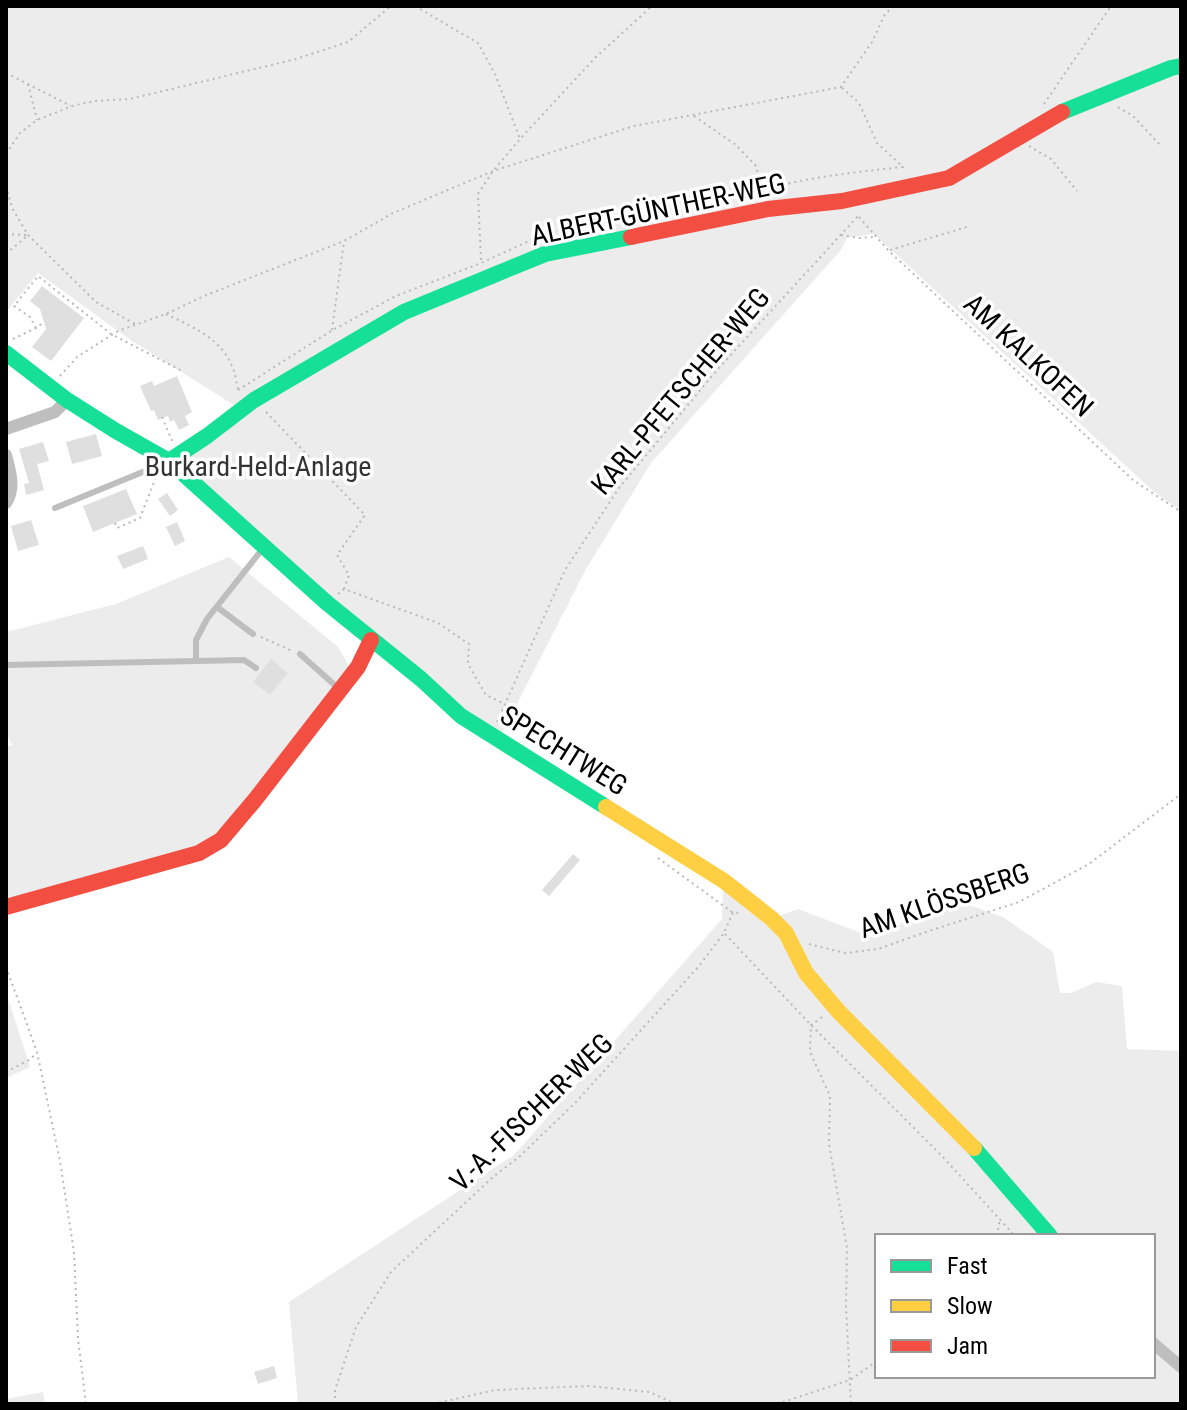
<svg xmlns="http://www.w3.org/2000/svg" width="1187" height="1410" viewBox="0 0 1187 1410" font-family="'Roboto Condensed',sans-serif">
<rect width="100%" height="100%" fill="#fff"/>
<g fill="#ececec" fill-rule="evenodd">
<path d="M6,6h1175v505l-28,-20 -279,-257 -27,4 -6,12 -190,213 -65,106 -86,168 -125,-99 -198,-176 60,-55 -105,-66 -94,-68 -32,39z"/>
<path d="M229,557l109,90 14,24 -114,142 -29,26 -25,14 -178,48v-154l6,-2 -6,-13v-100l110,-28z"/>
<path d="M723,888l56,28 19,-7 76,29 75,-40 54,19 50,35 7,41h11l25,-11 26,4 5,63 54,2v353h-883l-9,-102 225,-147 208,-236zM877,1236h276v140h-276z"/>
<path d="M6,992l24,75 -24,11z"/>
<path d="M43,1392l2,12h-39v-5z"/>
</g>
<g fill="#dfdfdf">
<path d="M42,286l42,32 -33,43 -19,-14 14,-18 -6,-20 -10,-8z"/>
<path d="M177,376l15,36 -7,4 4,9 -10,5 -5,-10 -4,2 -2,-6 -10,4 -4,-10 -3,1 -11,-25 12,-5 2,5z"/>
<path d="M96,434l6,22 -30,8 -6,-22z"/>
<path d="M43,442l6,19 -12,3 7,26 -18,5 -2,-11 5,-1 -10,-34z"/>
<path d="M126,489l11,25 -44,18 -10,-26z"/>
<path d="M167,493l11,17 -8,6 -12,-17z"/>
<path d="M31,520l8,25 -21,6 -7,-25z"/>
<path d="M177,522l8,19 -10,5 -9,-19z"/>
<path d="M143,546l5,13 -25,10 -6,-13z"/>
<path d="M271,659l17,14 -18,22 -17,-13z"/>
<path d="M573,854l7,6 -31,36 -7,-6z"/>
<path d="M274,1366l3,12 -19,6 -4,-12z"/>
</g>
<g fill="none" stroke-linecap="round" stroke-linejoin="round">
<g stroke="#b9b9b9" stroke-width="2" stroke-dasharray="2 4" stroke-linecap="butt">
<path d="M415,6l63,37 17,31 25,65"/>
<path d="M6,73l65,33"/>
<path d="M28,84l9,36"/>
<path d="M1044,104l67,-98"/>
<path d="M1118,107l15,9 28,30"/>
<path d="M694,116l42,29 20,21 7,29"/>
<path d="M1029,146l22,13 26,32"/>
<path d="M6,154l14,-21 17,-13 35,-14 23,-5 35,-2 166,-40 52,-17 43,-36"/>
<path d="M6,186l6,22 16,27 68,67 39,22"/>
<path d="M859,217l30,34 244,229 48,32"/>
<path d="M6,234l21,1"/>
<path d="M841,235l18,3 15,-1"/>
<path d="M890,250l80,-24"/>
<path d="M6,254l21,-18"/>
<path d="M481,260l-3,-66 15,-23 27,-32 76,-82 56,-51"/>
<path d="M166,314c25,12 54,24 65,50 4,7 5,17 7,25"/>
<path d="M36,328l-6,-11 -16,-11 24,-30 73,58 73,38"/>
<path d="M332,330l12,-89"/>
<path d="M13,339l23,-11 8,-6"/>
<path d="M60,376l17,-19 41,-26 48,-17 38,-18 140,-55 49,-28 100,-42 141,-45 207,-39 31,-45 13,-28 9,-8"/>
<path d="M238,390l93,-59 65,-35 85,-33 61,-28 220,-45c47,-13 93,-18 141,-23l-26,-24 -18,-40 -18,-16"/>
<path d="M266,412l99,103 -28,40 12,20 -5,14"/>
<path d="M162,417l11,26"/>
<path d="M115,523l2,5 23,-10 16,-41"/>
<path d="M338,594l6,-5 94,34 31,21 -1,20 18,31 19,9"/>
<path d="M261,637l31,14"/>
<path d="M497,722l68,-152 54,-82 98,-118 141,-154"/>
<path d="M658,858l74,54 6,1"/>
<path d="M725,934l86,91 130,130 74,81"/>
<path d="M809,944l36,9 33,-4 51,-18 90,-29 70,-38 92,-70"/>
<path d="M6,967l31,85 23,109 14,91 4,86 8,66"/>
<path d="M822,1017l-11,8 -1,27 20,44 -1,48 18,104 -1,59 5,97"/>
<path d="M6,1072l23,-12 7,-6"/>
<path d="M997,1236l3,-18"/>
<path d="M335,1404v-14l21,-63 35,-55 102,-95 26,-20 56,-54 124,-137 25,-33 10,-23"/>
<path d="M433,1404l62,-14 93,-4 62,6 25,12"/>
<path d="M777,1404l73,-24 27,-19"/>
</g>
<g stroke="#bebebe" stroke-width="6">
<path d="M55,508l112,-46"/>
<path d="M217,607l36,27"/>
<path d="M300,654l38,34"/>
<path d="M196,661v-21l11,-21 57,-72"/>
<path d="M6,665l238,-5 12,8"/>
</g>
<g stroke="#bebebe" stroke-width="12">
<path d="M6,429l49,-17 12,-12"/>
<path d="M6,455c4,15 10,34 0,48"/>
<path d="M1153,1343l28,24"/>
</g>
<g stroke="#16e098" stroke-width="16">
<path d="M1062,112l109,-44 10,-2"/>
<path d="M6,353l61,47 49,31 53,30 158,142 94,76 40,37 145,91"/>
<path d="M169,461l38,-25 47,-36 150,-88 141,-58 86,-17"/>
<path d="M974,1148l76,88"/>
</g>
<path stroke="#ffcf43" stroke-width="16" d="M606,807l118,74 47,37 15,15 20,40 33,39 135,136"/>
<g stroke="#f24e42" stroke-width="16">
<path d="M631,237l137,-28 74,-8 107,-23 113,-66"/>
<path d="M6,907l193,-54 22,-13 33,-39 104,-134 13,-27"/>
</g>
</g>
<g text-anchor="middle" stroke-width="7" stroke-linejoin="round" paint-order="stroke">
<g font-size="28" fill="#000" stroke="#fff">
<text transform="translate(658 209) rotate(-12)" y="10">ALBERT-GÜNTHER-WEG</text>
<text transform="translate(1029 355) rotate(43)" y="10">AM KALKOFEN</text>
<text transform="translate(680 391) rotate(-50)" y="10">KARL-PFETSCHER-WEG</text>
<text transform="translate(564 750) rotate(32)" y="10">SPECHTWEG</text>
<text transform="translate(944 900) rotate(-19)" y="10">AM KLÖSSBERG</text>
<text transform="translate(531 1112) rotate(-44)" y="10">V.-A.-FISCHER-WEG</text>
</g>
<g font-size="28" fill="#333" stroke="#fff">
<text x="258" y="476">Burkard-Held-Anlage</text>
</g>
</g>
<rect width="1187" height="1410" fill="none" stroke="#000000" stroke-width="16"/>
<rect x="875" y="1234" width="280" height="144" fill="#ffffff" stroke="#999999" stroke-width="2"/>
<rect x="891" y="1260" width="40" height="12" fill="#16e098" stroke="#999999" stroke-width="2"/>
<text x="947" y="1274" font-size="24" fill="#000000">Fast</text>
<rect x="891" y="1300" width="40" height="12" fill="#ffcf43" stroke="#999999" stroke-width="2"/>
<text x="947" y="1314" font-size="24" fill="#000000">Slow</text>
<rect x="891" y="1340" width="40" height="12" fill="#f24e42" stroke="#999999" stroke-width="2"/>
<text x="947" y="1354" font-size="24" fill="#000000">Jam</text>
</svg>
